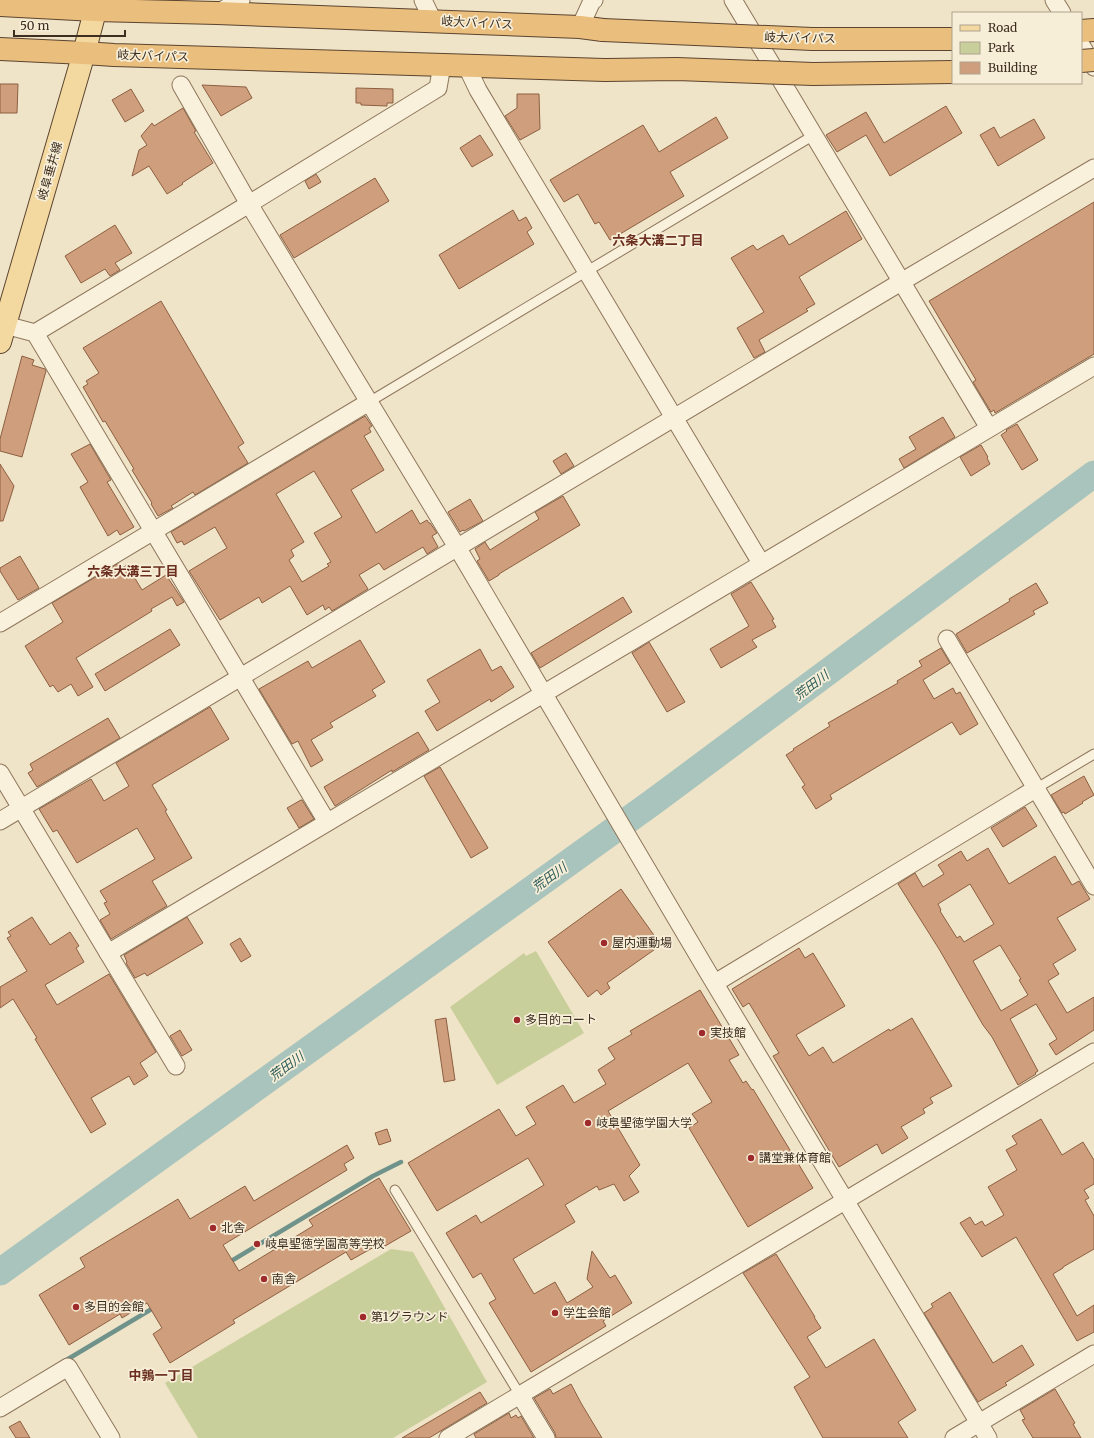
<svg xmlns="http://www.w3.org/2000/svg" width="1094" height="1438" viewBox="0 0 1094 1438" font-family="Merriweather,'Noto Sans JP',serif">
<rect width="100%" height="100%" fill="#f0e4c8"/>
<g fill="#c9cf9b">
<path d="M536,951l48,82 -87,52 -47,-78 74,-54 2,3z"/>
<path d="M391,1249l22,3 74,130 -94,56h-195l-33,-55z"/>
</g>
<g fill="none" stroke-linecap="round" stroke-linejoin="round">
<g stroke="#6f938a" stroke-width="4.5">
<path d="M228,1263l145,-87 28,-14"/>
<path d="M63,1362l92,-55"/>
</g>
<path stroke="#a9c4bc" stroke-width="27" d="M0,1272l653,-470 441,-328"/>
</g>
<g fill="#cf9f7d" stroke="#8d5f41" fill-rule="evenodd">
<path d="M0,84h18l-1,29h-17z"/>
<path d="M202,85l44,2 6,11 -31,18z"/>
<path d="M356,88l37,1v14h-6v3l-26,-1v-2h-5z"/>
<path d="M131,89l13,22 -19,11 -13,-22z"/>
<path d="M517,94h22l1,35 -20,11 -15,-24 12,-8z"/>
<path d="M946,106l16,27 -72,43 -24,-41 -29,17 -11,-17 40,-23 18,31z"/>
<path d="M183,108l13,23 -2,1 19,31 -31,20 1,1 -16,10 -18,-28 -17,10 7,-26 8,-5 -6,-9 11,-13 2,3z"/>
<path d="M716,117l12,21 -58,34 14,24 -74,44 -11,-18 -4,2 -17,-30 -14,8 -14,-22 93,-55 16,27z"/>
<path d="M1034,119l11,19 -47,28 -18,-31 14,-8 6,11z"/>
<path d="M480,135l13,20 -21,12 -12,-19z"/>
<path d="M316,174l5,8 -12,7 -4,-8z"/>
<path d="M375,178l14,23 -95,57 -14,-23z"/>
<path d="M1094,202v152l-99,59 -1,-3 -3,2 -18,-30 3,-2 -47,-79z"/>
<path d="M513,210l6,11 7,-4 6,11 -5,4 7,12 -75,45 -20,-34z"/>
<path d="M846,211l16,28 -63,38 16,27 -9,5 2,2 -49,29 6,12 -11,6 -17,-30 27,-16 -33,-54 22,-13 4,5 26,-15 6,10z"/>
<path d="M115,225l17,28 -17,10 5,7 -10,6 -5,-7 -24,14 -16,-27z"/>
<path d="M161,301l83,142 -6,4 10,16 -53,32 -2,-3 -22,14 2,2 -15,8 -7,-12 1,-1 -20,-33 2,-1 -29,-48 -2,1 -20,-35 5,-3 -2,-3 13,-8 -16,-25z"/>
<path d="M22,356l12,4 -2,5 13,4 1,2 -24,86 -22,-6v-12z"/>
<path d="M365,416l7,10 -3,2 2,4 -7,4 20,34 -33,20 25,43 36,-23 8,14 7,-4 2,3h1l7,10 -5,3 6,11 -11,7 -4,-7 -39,23 -5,-7 -20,12 9,14 -36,22 -3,-4 -4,3 -2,-5 -16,10 -17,-29 -28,17 -3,-6 -39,23 -31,-49 38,-23 -12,-21 -31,18 -2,-4 -5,2 -6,-11zM314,471l28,46 -28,16 17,29 -4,2 2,2 -27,16 -13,-22 5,-4 -3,-6 13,-8 -28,-48z"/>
<path d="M943,417l12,20 -51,31 -5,-9 17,-10 -7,-12z"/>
<path d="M1017,424l21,36 -16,10 -21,-35 6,-4 -1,-1z"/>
<path d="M90,444l21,36 -4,2 27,45 -14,8 -3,-5 -9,6 -28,-49 8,-5 -17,-28z"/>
<path d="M981,445l7,12 -1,1 3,6 -19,12 -11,-19z"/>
<path d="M566,453l8,13 -13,8 -8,-13z"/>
<path d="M0,464l14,22 -11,35h-3z"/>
<path d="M563,496l17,29 -81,49v1l-10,6 -12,-20 3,-2 -5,-10 10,-7 5,8 49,-31 -4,-7z"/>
<path d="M470,499l13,22 -19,10 -1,-1 -3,2 -12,-20z"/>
<path d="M20,556l19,32 -21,12 -18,-29v-3z"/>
<path d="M119,563l3,5 5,-3 15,25 24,-15 18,27 -7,4 -5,-9 -21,12 1,2 -76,47 17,29 -15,9 -7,-12 -13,8 -5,-7 -3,2 -25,-41 38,-24 -11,-19z"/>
<path d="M751,582l23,37 -2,1 4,7 -24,13 5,7 -36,21 -11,-19 39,-23 -18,-32z"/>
<path d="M1036,583l12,20 -15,8 2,3 -68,39 -11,-19 54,-33 -1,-2z"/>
<path d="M623,597l9,15 -92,56 -9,-15z"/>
<path d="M170,629l10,16 -75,46 -10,-17z"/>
<path d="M360,640l25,42 -13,8 4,6 -46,27 3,4 -22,13 12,20 -12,7 -13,-26 -6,3 -33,-55 49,-28 4,7z"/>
<path d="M649,642l36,60 -18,10 -35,-59z"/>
<path d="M941,648l9,15 -27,17 11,19 19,-11 3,6 4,-2 18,32 -18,11 -8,-13 -122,73 2,4 -16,10 -14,-22 3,-2 -19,-30 8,-5 -1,-1 37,-23 -2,-3 70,-40 -1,-2 25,-15 -3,-5z"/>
<path d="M480,649l12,22 9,-5 13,21 -23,15 -1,-3 -53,32 -12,-20 15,-9 -13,-22z"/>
<path d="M210,707l19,32 -77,46 15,25 -2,1 27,47 -40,23 15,25 -56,33 -11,-19 10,-6 -6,-11 3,-1 -7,-11 55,-32 -18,-31 -60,35 -20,-33 -4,2 -14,-23 52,-30 13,22 25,-15 -13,-23z"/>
<path d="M108,718l12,20 -83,49 -9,-14 5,-3 -3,-6z"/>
<path d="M418,732l11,18 -37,22v-2l-57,36 -11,-19z"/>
<path d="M440,767l48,81 -17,10 -47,-82z"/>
<path d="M1084,776l10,19 -12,7 1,1 -18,11 -1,-2 -2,1 -11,-18z"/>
<path d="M301,800h1l12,19 -15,9 -12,-20z"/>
<path d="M1025,807l12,19 -34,21 -12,-19z"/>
<path d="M988,848l21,36 46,-28 17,29 7,-4 11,18 -33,19 19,32 -23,14 6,10 -11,7 19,32 27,-16v33l-38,25 -7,-11 8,-5 -21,-35 -26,15 28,52 -3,2 1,1 -18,11 -26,-48 -9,-12 -44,-76 -41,-65 17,-11 8,14 21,-13 -6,-9 23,-14 6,10zM970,884l24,40 -30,18 -4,-6 -3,2 -17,-27 1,-1 -3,-6zM1000,945l21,34 -2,1 9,15 -27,16 -28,-50z"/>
<path d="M621,889l40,56 -54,38 3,5 -9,7 -4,-5 -9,7 -40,-55z"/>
<path d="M32,917l18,28 20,-13 9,14 -3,2 8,14 -39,23 12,20 52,-31 47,78 -16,11 8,13 -14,9 -5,-9 -38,22 15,26 -15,9 -56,-94 2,-1 -24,-39 -13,9v-21l27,-16 -20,-33 4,-2 -3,-4z"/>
<path d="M187,917l16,26 -56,33 -2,-3 -10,5 -9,-15 1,-1 -3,-7z"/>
<path d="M240,938l11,18 -10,6 -11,-18z"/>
<path d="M799,948l6,10 8,-5 32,53 -49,29 13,21 14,-9 10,16 56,-34 1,2 22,-13 40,68 -22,12 3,5 -10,6 2,4 -24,14 7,11 -26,16 -5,-10 -38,23 -66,-111 6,-3 -30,-50 -6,4 -11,-18z"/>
<path d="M700,990l39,65 -10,5 14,23 3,-2 6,9 1,-1 60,99 -65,39 -59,-99 9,-6 -6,-8 20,-12 -24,-39 -80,48 32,54 -11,11 10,16 -15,9 -10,-17 -15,6 -2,-4 -32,19 10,17 -62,37 21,35 21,-12 12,21 26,-16 -6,-8 5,-28 18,27 5,-3 17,28 -29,18 3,5 -75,46 -42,-69 7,-4 -15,-26 -8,5 -27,-45 30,-18 5,8 63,-38 -16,-27 -91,53 -29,-48 91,-54 17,27 20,-12 -10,-17 37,-22 11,18 32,-19 -8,-14 17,-11 -7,-11 24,-14 -2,-3z"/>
<path d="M446,1018l9,62 -11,2 -9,-62z"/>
<path d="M180,1030l12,20 -10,6 -12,-20z"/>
<path d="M1041,1119l21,36 21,-13 11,18v24l-10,6 5,8 -4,2 9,16v33l-31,18v1l-10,6 24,42 17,-11v27l-17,9 -61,-104 -34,20 -22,-34 10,-6 5,8 7,-4 3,5 19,-11 -16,-28 29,-17 -11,-20 11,-6 -5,-8z"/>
<path d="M387,1129l4,12 -12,4 -4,-12z"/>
<path d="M347,1145l7,13 -10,6 3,6 -124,75 16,26 74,-45 -4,-6 70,-42 32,53 -26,15 -2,-4 -32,18 -5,-8 -113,68 2,3 -65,40 -17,-29 9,-6 -15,-25 -25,15 -2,-4 -51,31 -30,-50 46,-28 -5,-9 98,-59 12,20 55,-33 9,15z"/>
<path d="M776,1254l39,63h-1l7,11 -14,9 19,31 48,-29 42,71 -18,12 10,16h-85l-29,-51 16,-10 -67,-104z"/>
<path d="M950,1292l43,71 29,-18 12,20 -29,18 2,2 -29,17 -54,-89 9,-6 -2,-3z"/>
<path d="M571,1384l10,19 21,35h-46l-1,-5 -21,-35 16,-9 3,5z"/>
<path d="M1055,1389l20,34 -2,1 8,14h-48l-11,-18 3,-1 -5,-9z"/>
<path d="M480,1392l7,11 -58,35h-27z"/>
<path d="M509,1413l2,5 5,-3 2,3 3,-2 13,22h-58l-2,-4z"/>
<path d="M20,1421l10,17h-14l-7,-11z"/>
</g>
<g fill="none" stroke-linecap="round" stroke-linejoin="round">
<defs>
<g id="service">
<path d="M369,402l445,-267"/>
<path d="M1037,788l57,-34"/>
<path d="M395,1190l125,205"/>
</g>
<g id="minor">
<path d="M423,0l10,21"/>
<path d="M733,0l256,428"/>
<path d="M1054,0l8,13"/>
<path d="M217,13l24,-13"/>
<path d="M580,27l12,-26 2,-1"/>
<path d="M1081,45l13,22"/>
<path d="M467,67l11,23 283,473"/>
<path d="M181,85l68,119 208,343 249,422 282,469"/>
<path d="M0,326l5,-1 30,8 292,489"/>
<path d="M35,333l214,-129 189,-116 4,-23"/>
<path d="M0,623l369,-221"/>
<path d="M947,639l147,247"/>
<path d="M0,773l176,293"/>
<path d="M0,821l901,-539 193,-114"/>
<path d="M108,953l986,-587"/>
<path d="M715,983l322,-195"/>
<path d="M520,1395l26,43"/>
<path d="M0,1408l68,-41 43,71"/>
<path d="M448,1438l646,-386"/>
<path d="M954,1438l140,-84"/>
</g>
<path id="primary" d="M0,342l84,-289 14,-53"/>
<g id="trunk">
<path d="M0,5l95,5 122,3 363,14 23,3"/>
<path d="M1081,31l13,-1"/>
<path d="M0,49l84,4 30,2 491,15"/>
</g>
</defs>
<use href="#service" stroke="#8d765c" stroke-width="11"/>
<use href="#minor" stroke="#8d765c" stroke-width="19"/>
<use href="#primary" stroke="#5b4430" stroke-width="24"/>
<use href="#trunk" stroke="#5b4430" stroke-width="24"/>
<use href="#service" stroke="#faf1dc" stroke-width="9"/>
<use href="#minor" stroke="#faf1dc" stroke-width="17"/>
<use href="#primary" stroke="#f3d9a0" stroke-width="22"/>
<use href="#trunk" stroke="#eabe7c" stroke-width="22"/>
<defs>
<g id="trunk-bridge">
<path d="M603,30l209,9h141"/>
<path d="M1081,61l13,-1"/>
<path d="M605,70l72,-1 136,5 140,-2"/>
</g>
</defs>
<use href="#trunk-bridge" stroke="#5b4430" stroke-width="24" stroke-linecap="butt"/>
<use href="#trunk-bridge" stroke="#eabe7c" stroke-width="22"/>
</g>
<g fill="#9e2a2b" stroke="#f7eed8" stroke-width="1.5">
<circle cx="604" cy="943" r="4"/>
<circle cx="517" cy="1020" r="4"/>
<circle cx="702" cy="1033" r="4"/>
<circle cx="588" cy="1123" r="4"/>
<circle cx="751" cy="1158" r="4"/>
<circle cx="213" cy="1228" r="4"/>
<circle cx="257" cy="1244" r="4"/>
<circle cx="264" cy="1279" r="4"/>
<circle cx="76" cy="1307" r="4"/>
<circle cx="555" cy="1313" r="4"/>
<circle cx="363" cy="1317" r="4"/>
</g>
<g text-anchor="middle" stroke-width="3.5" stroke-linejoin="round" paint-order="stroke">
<g font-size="12" fill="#3d2e20" stroke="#f7eed8">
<text transform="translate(477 23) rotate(3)" y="4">岐大バイパス</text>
<text transform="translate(800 38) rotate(1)" y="4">岐大バイパス</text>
<text transform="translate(153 56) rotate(2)" y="4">岐大バイパス</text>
<text transform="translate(50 171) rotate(-74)" y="4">岐阜垂井線</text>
</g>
<g font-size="12" fill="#3d2e20" stroke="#f7eed8" text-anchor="start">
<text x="612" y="947">屋内運動場</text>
<text x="525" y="1024">多目的コート</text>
<text x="710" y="1037">実技館</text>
<text x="596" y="1127">岐阜聖徳学園大学</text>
<text x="759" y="1162">講堂兼体育館</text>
<text x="221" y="1232">北舎</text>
<text x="265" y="1248">岐阜聖徳学園高等学校</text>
<text x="272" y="1283">南舎</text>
<text x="84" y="1311">多目的会館</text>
<text x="563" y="1317">学生会館</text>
<text x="371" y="1321">第1グラウンド</text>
</g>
<g font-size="13" font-weight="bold" fill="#6b2e1e" stroke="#f7eed8">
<text x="658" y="245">六条大溝二丁目</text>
<text x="133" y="576">六条大溝三丁目</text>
<text x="161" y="1380">中鶉一丁目</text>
</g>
<g font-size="13" font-style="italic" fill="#2f5d5a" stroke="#f7eed8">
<text transform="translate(811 685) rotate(-37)" y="5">荒田川</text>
<text transform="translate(549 877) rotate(-36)" y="5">荒田川</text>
<text transform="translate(286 1066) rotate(-36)" y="5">荒田川</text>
</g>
</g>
<rect x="952" y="12" width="130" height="72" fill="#f7eed8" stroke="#ada18e"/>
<rect x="960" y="25" width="20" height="6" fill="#f3d9a0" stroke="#ada18e"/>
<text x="988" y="32" font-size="12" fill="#3d2e20">Road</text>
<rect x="960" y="42" width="20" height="12" fill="#c9cf9b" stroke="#ada18e"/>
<text x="988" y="52" font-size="12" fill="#3d2e20">Park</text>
<rect x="960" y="62" width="20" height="12" fill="#cf9f7d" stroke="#ada18e"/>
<text x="988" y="72" font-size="12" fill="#3d2e20">Building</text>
<path d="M14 30v6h111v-6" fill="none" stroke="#3d2e20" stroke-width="2"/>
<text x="20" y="30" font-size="12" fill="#3d2e20" stroke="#f7eed8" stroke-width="3" paint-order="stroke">50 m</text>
</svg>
